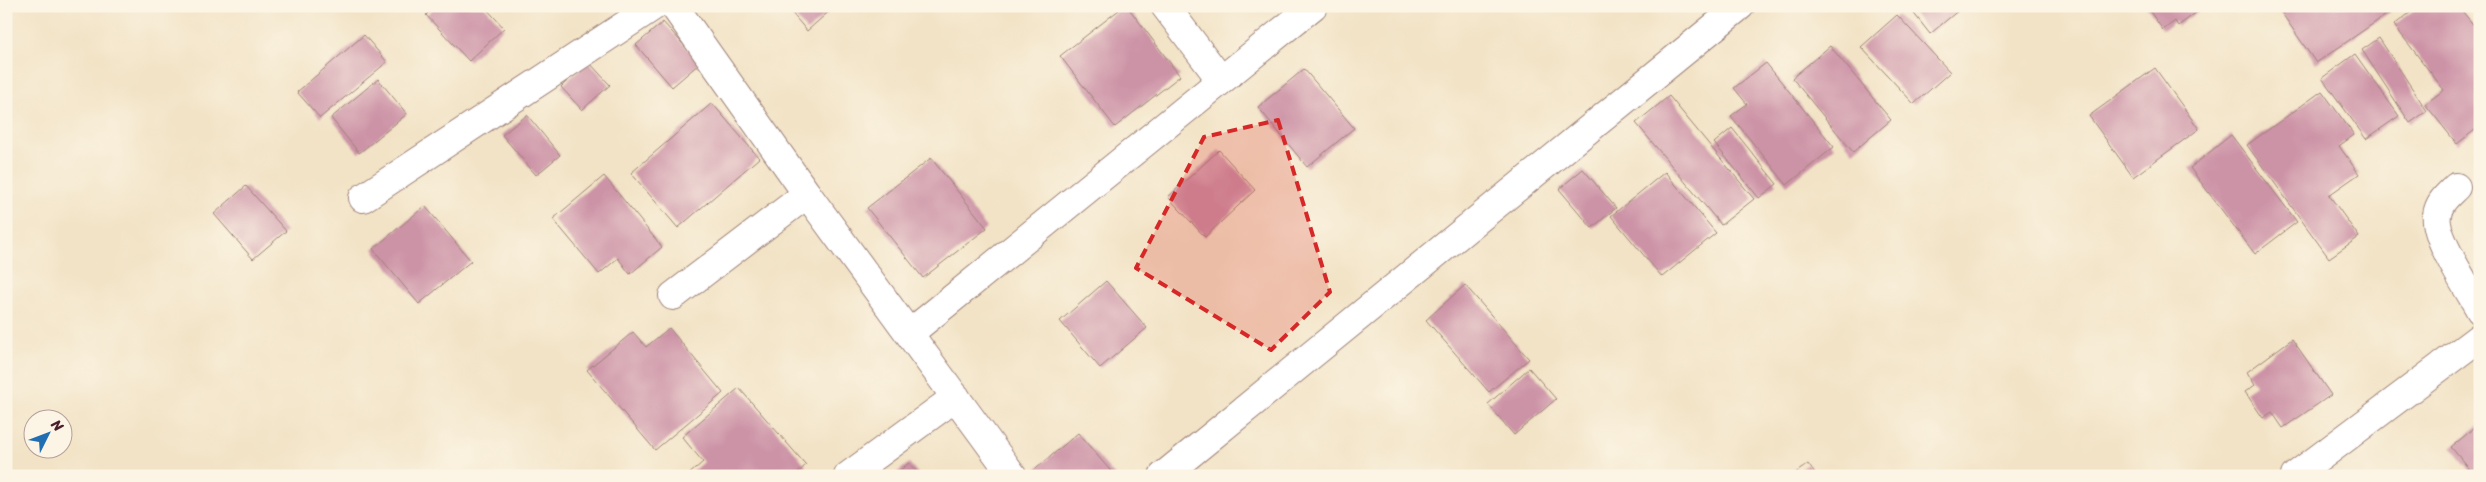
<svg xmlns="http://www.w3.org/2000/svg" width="2486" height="482" viewBox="0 0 2486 482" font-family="Sriracha,sans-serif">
<rect width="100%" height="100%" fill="#fcf5e5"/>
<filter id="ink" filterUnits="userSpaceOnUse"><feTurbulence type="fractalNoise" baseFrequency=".02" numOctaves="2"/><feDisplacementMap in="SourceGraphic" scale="10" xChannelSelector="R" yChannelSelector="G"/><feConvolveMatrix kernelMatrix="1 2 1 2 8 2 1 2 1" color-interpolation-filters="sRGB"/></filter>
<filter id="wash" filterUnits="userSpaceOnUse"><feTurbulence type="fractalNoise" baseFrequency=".0096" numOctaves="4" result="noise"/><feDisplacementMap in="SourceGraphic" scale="20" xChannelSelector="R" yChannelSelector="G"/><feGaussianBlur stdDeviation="1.12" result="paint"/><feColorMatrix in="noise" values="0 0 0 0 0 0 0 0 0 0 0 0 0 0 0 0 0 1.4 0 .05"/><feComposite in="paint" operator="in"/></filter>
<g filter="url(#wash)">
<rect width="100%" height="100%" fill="#f2e3c6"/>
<g id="blocks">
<g fill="#cc92a6">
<path d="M436,6h48l20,22 -35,33 -43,-46z"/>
<path d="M786,6h49l-28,25z"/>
<path d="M1124,6h3l53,70 -65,51 -55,-71z"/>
<path d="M1908,6h49l3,3 -30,25z"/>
<path d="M2146,6h59l-27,20 -3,-5 -12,9z"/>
<path d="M2277,6h122l-83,57z"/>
<path d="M2419,6h39l22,27v93l-23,18 -32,-40 19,-14 -50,-65z"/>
<path d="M1897,15l53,57 -36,32 -53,-57z"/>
<path d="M663,22l37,41 -28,24 -36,-42z"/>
<path d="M364,35l23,27 -67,56 -23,-26z"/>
<path d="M2379,38l48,73 -17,12 -48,-73z"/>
<path d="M1830,46l61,74 -38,32 -61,-74z"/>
<path d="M2355,54l44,62 -33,23 -44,-61z"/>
<path d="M588,61l22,24 -28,25 -21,-23z"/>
<path d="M1766,63l68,84 -47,38 -56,-69 16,-12 -13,-16z"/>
<path d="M2155,68l44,61 -66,48 -44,-61z"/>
<path d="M1304,69l50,59 -47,39 -49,-60z"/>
<path d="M378,79l29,35 -48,39 -28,-35z"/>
<path d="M2322,91l32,44 -15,11 20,28 -30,21 30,42 -30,21 -82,-113z"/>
<path d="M1669,96l85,103 -33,26 -85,-102z"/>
<path d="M712,103l47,55 -81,70 -47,-55z"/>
<path d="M527,115l33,40 -24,20 -34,-40z"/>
<path d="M1732,128l45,56 -18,14 -45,-55z"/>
<path d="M2231,135l66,87 -42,32 -65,-86z"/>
<path d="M1219,150l36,40 -50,47 -37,-40z"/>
<path d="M931,158l56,70 -64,50 -56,-70z"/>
<path d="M1583,169l33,39 -24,20 -33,-39z"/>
<path d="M1665,172l51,61 -54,44 -51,-61z"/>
<path d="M604,176l58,71 -32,27 -12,-16 -19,16 -46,-55z"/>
<path d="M246,186l40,45 -33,28 -39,-45z"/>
<path d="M425,206l46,55 -52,43 -46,-55z"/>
<path d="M1106,281l41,47 -47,40 -40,-47z"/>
<path d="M1465,285l64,74 -40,33 -63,-72z"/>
<path d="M669,328l54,65 -68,57 -68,-80 46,-38 13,15z"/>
<path d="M2292,339l39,56 -48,33 -11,-16 -9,6 -18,-26 10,-7 -8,-13z"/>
<path d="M1529,368l27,31 -42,36 -26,-31z"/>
<path d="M739,388l67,77 -12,11h-107l16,-14 -21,-25z"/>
<path d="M2479,424l1,52h-5l-24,-29z"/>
<path d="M1078,433l37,43h-84l-1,-2z"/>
<path d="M909,463l11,13h-27z"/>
<path d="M1808,464l9,12h-26z"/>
</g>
</g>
</g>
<g filter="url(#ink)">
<use href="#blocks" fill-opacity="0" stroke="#9e8178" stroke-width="1"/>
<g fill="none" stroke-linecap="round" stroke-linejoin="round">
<defs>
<g id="minor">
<path d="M674,6l133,188"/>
<path d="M1165,6l56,74"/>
<path d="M2456,187c-9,9 -17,15 -19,28 -4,21 32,75 43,95"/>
<path d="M363,198l291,-192"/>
<path d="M673,296l134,-102 206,282"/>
<path d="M910,333l403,-327"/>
<path d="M848,476l108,-79"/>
<path d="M1163,476l577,-470"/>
<path d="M2295,476l185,-139"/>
</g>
</defs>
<use href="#minor" stroke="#9e8178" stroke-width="30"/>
<use href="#minor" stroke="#fff" stroke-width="28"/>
</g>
</g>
<path fill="#d62828" fill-opacity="0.2" stroke="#d62828" stroke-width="4" stroke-dasharray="10 6" stroke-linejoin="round" d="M1278,120l52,172 -59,58 -135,-82 68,-131z"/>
<rect width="2486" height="482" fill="none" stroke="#fcf5e5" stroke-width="25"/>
<g transform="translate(48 434) rotate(48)"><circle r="24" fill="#fcf5e5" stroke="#b59f9b"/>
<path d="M0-4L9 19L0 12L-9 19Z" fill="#1f6fb2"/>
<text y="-8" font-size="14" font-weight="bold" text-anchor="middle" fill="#4a1f2b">N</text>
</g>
</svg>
